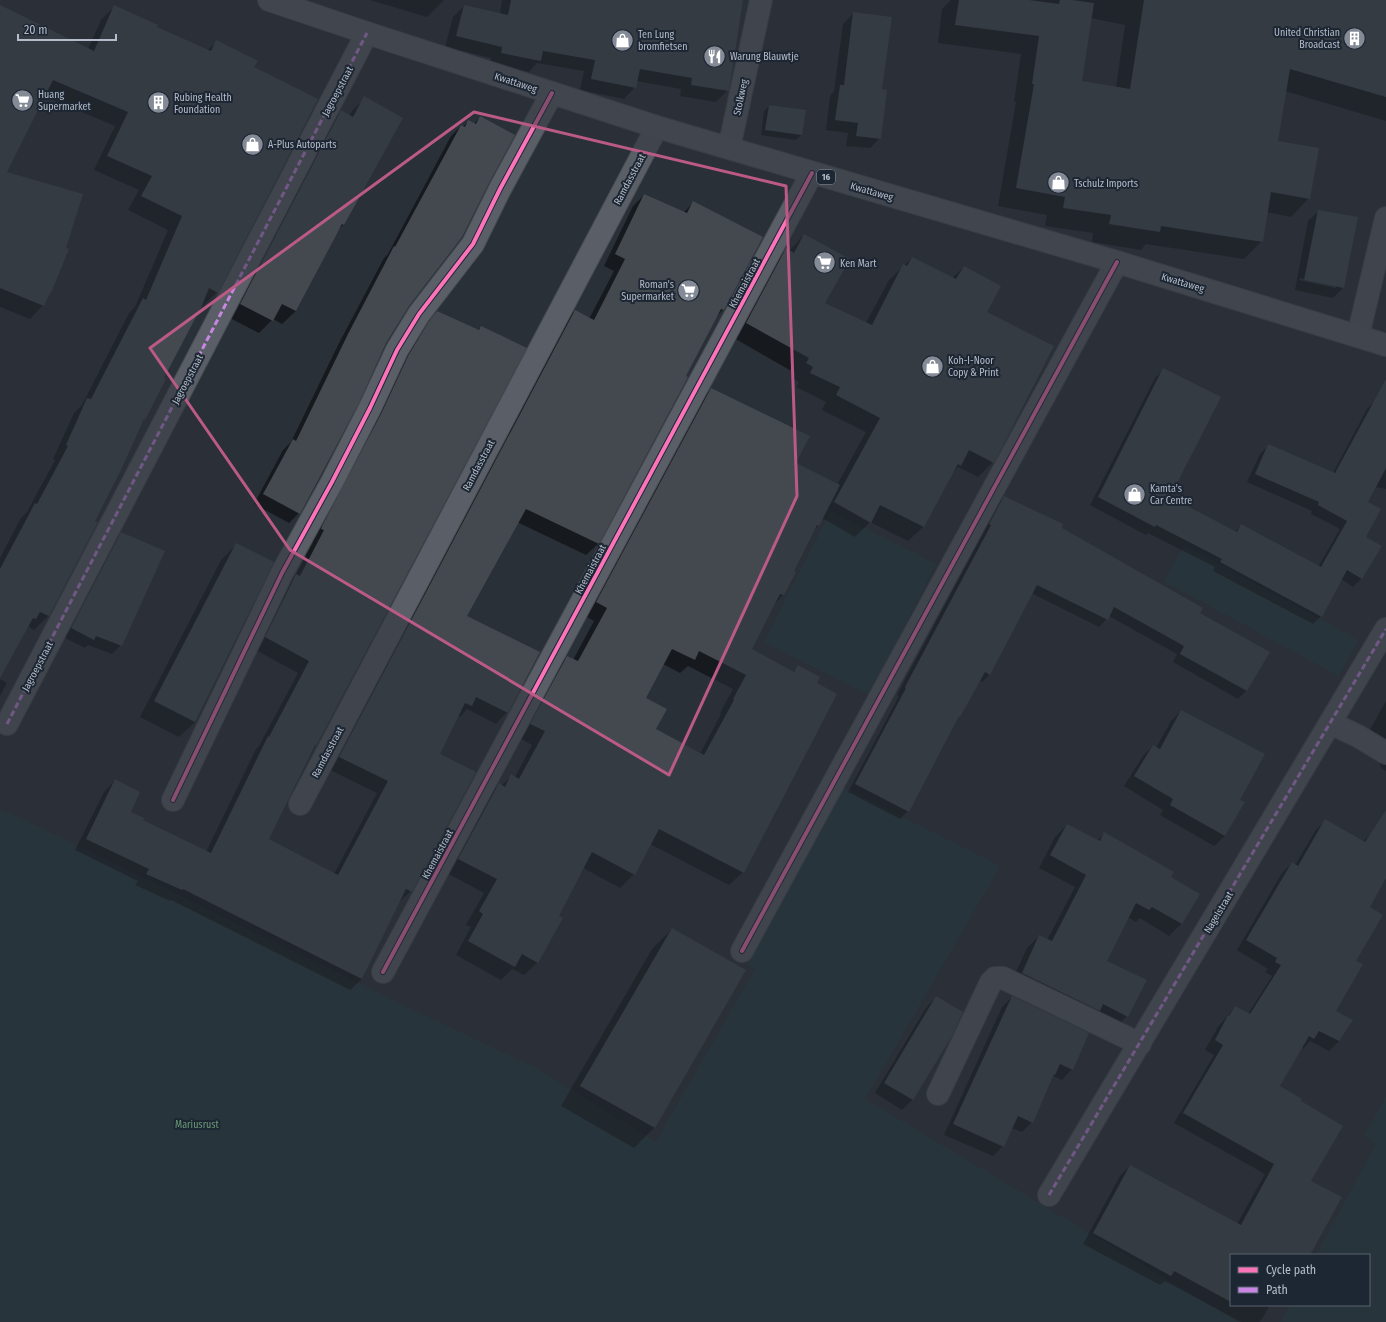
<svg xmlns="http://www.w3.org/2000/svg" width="1386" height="1322" viewBox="0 0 1386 1322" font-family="'Fira Sans Condensed',sans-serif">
<rect width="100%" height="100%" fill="#2a3038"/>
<g fill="#273a3e">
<path d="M831,511l105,53 -67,131 -105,-53z"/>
<path d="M1184,545l174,95 -19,36 -175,-95z"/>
<path d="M843,787l157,79 -135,233 373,223h-1238v-513l75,35 311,153 150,71 120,74 99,-173 -7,-5z"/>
<path d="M1386,1097v225h-105l9,-17h79v-50h-53l60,-111 -12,-8z"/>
</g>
<g fill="#0007" fill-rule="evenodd">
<path d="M370,0h74l-17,17z"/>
<path d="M502,0h240l-14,90 -12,12 -36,-6 1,-7 -45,-8 -1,6 -11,12 -44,-9 4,-19 -47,-8 -8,9 -39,-8 1,-6 -46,-11 8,-30 11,-11 36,8z"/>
<path d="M951,0h435v121l-101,-30 -8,51 32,56 -18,19 -25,-5 -4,29 -18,18 -98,-15 -5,6 -49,-8 1,-9 -48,-7 2,-11 -49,-9 18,-104h-2l7,-48 -83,-11 4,-34zM1090,18l35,7 -9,62 -35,-5z"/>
<path d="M0,6l88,43 13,-29 14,-14 41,22 51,23 9,-9 37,26 -36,224 -14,14 -2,-1 -38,73 2,2 -21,39 -3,4 -47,98 3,1 -49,94 -14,14 -6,-4 -28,50v-118l21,-40 6,-6 28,-52 -2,-1 21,-46 8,-8 47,-92 6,-6 33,-77 -40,-20 11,-20 -45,-20 21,-44 -71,-30 -38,77 44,120 -3,3 -4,9 -13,14 -30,-12z"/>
<path d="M854,13l27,77 -1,48 -10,10 -24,-2 2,-13 -22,-3 4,-34 4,-5 9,-67z"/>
<path d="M365,98l37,20 -59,107 -6,6 -41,80 -14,13 -9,-5 -14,14 -31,-16 100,-192 13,-13 8,4 3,-5z"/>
<path d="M769,106l32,29 -5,5 -35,-5 3,-24z"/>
<path d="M480,117l-72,189 -23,37 -86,170 -10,10 -35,-19 29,-54 8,-8 47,-97 46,-87 4,-4 63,-118 10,-10 2,1 5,-6 6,3z"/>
<path d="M644,195l39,18 11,-11 68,35 -39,73 -8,8 -30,58 2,2 -89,166 -12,11 -69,-33 -52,95 42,95 -11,12 -29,-15 -7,8 -2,-1 -19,38 -28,137 -12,11 -37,77 -12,11 -179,-90 -1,1 -35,-16 3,-4 -63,-31 29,-58 11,-12 14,32 13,9 64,31 50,-103 3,-3 39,-73 -44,-24 31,-63 10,-10 18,-34 -3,-1 87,-172 29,-46 12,-11 39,19 4,-4 -165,418 -3,3 -45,92 66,34 43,-81 -49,-24 235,-447 12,-11 14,8 25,-48 -10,-5 29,-60z"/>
<path d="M1319,211l38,7 -14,70 -10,10 -38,-8 13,-69zM1300,278l36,8v2l-37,-8z"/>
<path d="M804,235l20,68 42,20 23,-43 23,-22 40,20 12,-11 21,45 8,150 -15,15 -20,-10 -6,7 -29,53 -15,14 -38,-19 -15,15 -33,-19 -4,8 -4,4 -22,42 -9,23 -9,10 -24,45 43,22 5,-5 -55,205 -14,13 -79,-41 -16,30 -14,14 -37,-20 -25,48 -20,46 -14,13 -12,-6 -11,11 -45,-25 15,-28 -5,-2 18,-32 -39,-21 40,-74 14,-13 2,1 11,-10 3,1 17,-32 -14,-8 36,-67 13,-13 6,3 21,-39 -11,-6 115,-212 13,-14 84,75 42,21 29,-53 -44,-22 4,-8 -30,-15 3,-5 -7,-4 3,-5 -63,-36 39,-73 15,-14 3,1zM663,664l17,9 8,-7 45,23 -13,24 1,1 -21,40 -45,-24 -10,-31z"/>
<path d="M1163,370l6,127 66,35 6,-7 77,42 22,-38 -29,-15 1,-3 -65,-29 13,-28 8,-8 65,27 34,-64 8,-8 11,6v82l-11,-2 -9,15 -5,77 -8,8 -12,-8 -20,37 -8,8 -100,-53 2,-4 -67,-34 -2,2 -56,-30 65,-127z"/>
<path d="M1004,497l56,31 139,85 69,39 -22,39 -8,8 -65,-37 4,-8 -68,-38 -10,11 -68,-34 -41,81 -8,8 -3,-2 -20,36 -3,4 -48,91 -8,8 -52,-27 51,-96 -2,-1 86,-162 -1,-1 14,-27z"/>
<path d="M121,533v112l-9,9 -24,-9 -3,3 -22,-11 50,-95z"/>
<path d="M237,544l-42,178 -16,15 -39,-20 81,-157z"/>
<path d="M0,679l7,4 -7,13z"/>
<path d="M1386,701v70l-5,-3 -1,-4 -4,-5 -17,-10z"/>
<path d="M1181,711l58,89 5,3 -19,33 -11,10 -54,-31 3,-5 -39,-24 19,-30 10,-10 3,2 15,-27z"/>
<path d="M1326,820l37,22 12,-13 11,-6v53l-18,31 -13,54 -20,50 4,30 -10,10 -19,-10 -7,8 -2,-2 -22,40 30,94 -11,74h-67v50h39l-8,14 -3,3h-18l-76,-41 -5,4 -77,-41 37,-68 10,-10 107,58 28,-50 -91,-51 40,-68 -9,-5 13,-23 17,-20 13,7 24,-38 -7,-4 3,-3 -31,-19 45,-77 10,-10 3,2 21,-35z"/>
<path d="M1067,825l30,16 8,-8 65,44 29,17 -18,30 -12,12 -29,-18 -4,4 -8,-5 -22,44 21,55 -12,12 -105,-43 17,-37 12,-12 8,4 28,-53 -36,-19 16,-31z"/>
<path d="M672,929l73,42 -91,157 -20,20 -73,-42 91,-157z"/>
<path d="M936,997l-24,103 -10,10 -27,-17 51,-85z"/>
<path d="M1012,997l60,72 -10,11 -9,-4 -21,46 -10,10 -11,-4 -8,18 -10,10 -49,-21 58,-128z"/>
</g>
<g fill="#444950" fill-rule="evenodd">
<path d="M511,0h232l-14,91 -38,-6 1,-7 -52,-9 -4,19 -45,-9 4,-19 -52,-9 -2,10 -40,-8 1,-6 -46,-11 8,-31 44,10z"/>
<path d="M959,0h70l30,4 1,-4h12l22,3 -12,78 48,8 14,-89h242v97l-96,-28 -12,72 41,7 -9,51 -39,-7 -8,50 -102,-16 -1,6 -51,-8 2,-9 -48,-7 2,-11 -49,-9 18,-104h-2l7,-48 -84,-11z"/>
<path d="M0,5l94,46 20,-46 44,20 -1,2 54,24 5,-11 42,21 -4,6 64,32 -100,194 -9,-5 -10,25h-1l-34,65 2,1 -21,41 -1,-1 -23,51 -26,51 3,1 -49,94 -9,-4 -4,7 -3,-1 -33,60v-109l35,-66 2,1 31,-58 -2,-1 21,-47 4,1 52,-101 3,2 36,-84 -41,-20 11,-20 -45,-20 21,-44 -75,-32 -46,92 76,22 -17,54 3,1 -18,44h-1l-6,13 -44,-18z"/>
<path d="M853,12l39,5 -10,72 5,1 -6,49 -25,-3 2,-13 -23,-3 5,-35h4z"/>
<path d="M364,96l39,22 -59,107 -2,-1 -46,87 -14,-7 -9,17 -33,-17 101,-194 12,7z"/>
<path d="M769,105l37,5 -4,25 -37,-5z"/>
<path d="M480,116l35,19 -26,48 -27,54 -53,69 -23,37 -27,60 -59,111 -37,-20 30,-55 3,2 52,-107 46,-88 1,1 66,-122 4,2 3,-7 8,4z"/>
<path d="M644,194l43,19 6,-12 70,36 -39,73 -3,-1 -35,67 2,1 -89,167 -73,-35 -59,107 73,36 -32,61 -32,-16 -4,9 -7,-3 -25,51 36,18 -64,120 -6,-3 -44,90 -179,-90 -1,1 -36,-16 3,-5 -63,-30 29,-60 25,13 -9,20 13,6 -1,2 68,33 57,-117 1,1 40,-76 -44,-24 31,-63 4,2 24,-46 -3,-1 1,-3 59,-112 27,-58 21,-35 8,-10 42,19 2,-4 46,22 -211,398 -1,-1 -46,94 69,36 50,-94 -49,-24 236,-447 19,10 31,-61 -10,-5z"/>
<path d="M1318,210l40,7 -14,71 -40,-8z"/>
<path d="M804,234l46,25 -25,44 47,22 31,-61 4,2 5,-9 44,22 8,-13 37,20 -14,26 67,34 -60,117 -25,-13 -8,16 -3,-2 -34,63 -44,-22 -9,18 -37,-21 46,-84 -44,-23 4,-8 -30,-14 3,-6 -7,-4 3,-5 -63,-35 40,-75 8,5z"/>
<path d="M1163,368l58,29 -51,100 67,35 4,-8 80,43 26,-46 -29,-16 1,-3 -64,-28 13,-30 67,29 51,-94v89l-18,34 13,7 -15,28 16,9 -20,33 -15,-9 -25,47 -102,-55 2,-3 -66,-34 -1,2 -57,-30z"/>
<path d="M711,388l99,48 -14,27 44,22 -21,41 -2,-1 -23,46 2,1 -12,23 -4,-1 -28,55 42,23 4,-7 22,12 -3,6 20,11 -93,179 -85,-44 -24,46 -43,-23 -33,64 4,2 -25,45 -16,-9 -7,13 -47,-26 15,-27 -4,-3 18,-32 -39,-20 41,-76 6,4 6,-13 8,5 26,-48 -15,-7 37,-68 11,5 29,-53 -11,-6zM672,649l23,11 4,-9 47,24 -13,24 1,1 -30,55 -48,-26 11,-20 -21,-11z"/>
<path d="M1004,496l59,28 -1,4 141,80 -3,5 70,39 -23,39 -67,-37 4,-8 -70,-39 -6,13 -71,-35 -47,90 -5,-3 -25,45 -1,-1 -50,96 -54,-28 51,-96 -1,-1 86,-162 -2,-1z"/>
<path d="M121,532l44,19 -43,95 -26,-10 -2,4 -23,-12z"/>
<path d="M236,543l38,19 -79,160 -41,-21z"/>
<path d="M1181,710l84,44 -25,46 5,2 -20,34 -55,-31 3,-6 -39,-23 19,-31 7,4z"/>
<path d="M1386,810v68l-16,29 13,8 -27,46 7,3 -27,47 17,9 -14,21 -20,-10 -5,8 -5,-3 -29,50 22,13 -1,2 42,25 -32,55 31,16 -32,58h-79v47l-57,-31 -3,5 -78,-43 37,-68 111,60 33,-61 -91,-51 40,-68 -8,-5 13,-25 1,1 6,-10 15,8 31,-49 -6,-3 2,-4 -31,-18 46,-78 6,4 27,-47 40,23z"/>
<path d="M1067,824l33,17 4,-9 70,40 -3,5 29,17 -18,30 -30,-17 -3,3 -13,-7 -29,58 40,19 -19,37 -25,-13 -3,7 -78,-38 17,-38 13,6 34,-66 -36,-20z"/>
<path d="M672,928l74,42 -91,158 -75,-42z"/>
<path d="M936,996l27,16 -11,24 -39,64 -29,-17z"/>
<path d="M1012,996l77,37 -16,37 -13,-6 -5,11 -1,-1 -21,49 -15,-7 -14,31 -51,-23z"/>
</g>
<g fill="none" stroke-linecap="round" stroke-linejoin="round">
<defs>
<g id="minor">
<path d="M729,148l32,-148"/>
<path d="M1358,336l28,-118"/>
<path d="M1330,723l28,13 28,17"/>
<path d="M7,724l360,-691"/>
<path d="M173,800l109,-227 50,-91 38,-74 27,-58 22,-36 54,-70 27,-55 52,-96"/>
<path d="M300,804l357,-677"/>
<path d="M742,951l375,-689"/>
<path d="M383,972l429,-799"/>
<path d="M938,1094l53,-112 4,-4h8l137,66"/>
<path d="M1049,1195l337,-566"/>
</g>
<path id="major" d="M269,0l98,33 290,94 460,135 269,83"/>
</defs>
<use href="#minor" stroke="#484c53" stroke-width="24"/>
<use href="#major" stroke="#484c55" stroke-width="24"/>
<use href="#minor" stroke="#5a5e66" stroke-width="22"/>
<use href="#major" stroke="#5c6168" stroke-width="22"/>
<g stroke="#c787e3" stroke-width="3" stroke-dasharray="6 3" stroke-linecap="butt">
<path d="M7,724l360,-691"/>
<path d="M1049,1195l337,-566"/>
</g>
<defs>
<g id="cycleway">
<path d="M173,800l109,-227 50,-91 38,-74 27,-58 22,-36 54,-70 27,-55 52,-96"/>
<path d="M742,951l375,-689"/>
<path d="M383,972l429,-799"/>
</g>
</defs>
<use href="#cycleway" stroke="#1d2633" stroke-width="6"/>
<use href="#cycleway" stroke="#fb73b8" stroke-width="4"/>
</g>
<path d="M0 0H1386V1322H0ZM474,112l312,74 11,310 -128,279 -379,-225 -140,-202z" fill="#2a3038" fill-opacity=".55" fill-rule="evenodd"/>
<path fill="none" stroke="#bc5a87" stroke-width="3" stroke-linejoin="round" d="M474,112l312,74 11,310 -128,279 -379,-225 -140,-202z"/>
<defs>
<symbol id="building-disc" viewBox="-11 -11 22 22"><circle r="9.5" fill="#848b96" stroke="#1d2633"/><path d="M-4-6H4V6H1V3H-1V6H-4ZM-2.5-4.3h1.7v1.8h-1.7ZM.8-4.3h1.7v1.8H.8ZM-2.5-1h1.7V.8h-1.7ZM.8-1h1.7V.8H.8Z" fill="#fff"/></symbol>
<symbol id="shop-disc" viewBox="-11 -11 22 22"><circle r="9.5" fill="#848b96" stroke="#1d2633"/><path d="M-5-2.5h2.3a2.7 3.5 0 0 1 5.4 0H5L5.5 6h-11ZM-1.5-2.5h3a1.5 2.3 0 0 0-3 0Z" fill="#fff"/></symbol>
<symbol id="restaurant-disc" viewBox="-11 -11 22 22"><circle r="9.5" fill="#848b96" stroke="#1d2633"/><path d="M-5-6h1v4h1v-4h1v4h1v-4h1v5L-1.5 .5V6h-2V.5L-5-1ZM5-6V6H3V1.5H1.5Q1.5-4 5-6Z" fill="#fff"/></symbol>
<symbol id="supermarket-disc" viewBox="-11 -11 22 22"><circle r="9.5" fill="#848b96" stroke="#1d2633"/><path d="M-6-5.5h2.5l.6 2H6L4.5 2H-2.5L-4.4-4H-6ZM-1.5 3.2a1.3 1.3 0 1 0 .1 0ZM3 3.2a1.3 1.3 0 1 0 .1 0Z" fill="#fff"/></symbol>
</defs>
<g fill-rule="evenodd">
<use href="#building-disc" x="1342" y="26" width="25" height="25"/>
<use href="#shop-disc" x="610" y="28" width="25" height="25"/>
<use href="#restaurant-disc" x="702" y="44" width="25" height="25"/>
<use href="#supermarket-disc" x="10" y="88" width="25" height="25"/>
<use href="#building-disc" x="146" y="90" width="25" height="25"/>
<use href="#shop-disc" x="240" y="132" width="25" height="25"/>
<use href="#shop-disc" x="1046" y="170" width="25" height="25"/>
<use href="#supermarket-disc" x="812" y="250" width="25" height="25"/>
<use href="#supermarket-disc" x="676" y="278" width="25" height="25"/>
<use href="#shop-disc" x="920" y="354" width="25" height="25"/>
<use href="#shop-disc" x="1122" y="482" width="25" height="25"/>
</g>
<g text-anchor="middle" stroke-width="4" stroke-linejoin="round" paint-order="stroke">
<rect fill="#1d2633" stroke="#878f9c" stroke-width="1" x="817" y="170" width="18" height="14" rx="3"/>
<g font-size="9" font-weight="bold" fill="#b4bcc9">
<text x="826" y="180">16</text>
</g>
<g font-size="10" fill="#b4bcc9" stroke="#1d2633" text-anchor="start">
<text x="1340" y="36" text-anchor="end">United Christian<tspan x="1340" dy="12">Broadcast</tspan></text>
<text x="638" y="38">Ten Lung<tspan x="638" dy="12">bromfietsen</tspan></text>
<text x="730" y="60">Warung Blauwtje</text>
<text x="38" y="98">Huang<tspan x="38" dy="12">Supermarket</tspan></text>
<text x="174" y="101">Rubing Health<tspan x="174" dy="12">Foundation</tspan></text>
<text x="268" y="148">A-Plus Autoparts</text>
<text x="1074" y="187">Tschulz Imports</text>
<text x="840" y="267">Ken Mart</text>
<text x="674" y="288" text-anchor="end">Roman's<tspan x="674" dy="12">Supermarket</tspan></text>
<text x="948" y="364">Koh-I-Noor<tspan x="948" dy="12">Copy &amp; Print</tspan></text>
<text x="1150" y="492">Kamta's<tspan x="1150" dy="12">Car Centre</tspan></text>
</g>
<g font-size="10" fill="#b4bcc9" stroke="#1d2633">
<text transform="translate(516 82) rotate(18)" y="4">Kwattaweg</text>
<text transform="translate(337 91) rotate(-62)" y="4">Jagroepstraat</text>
<text transform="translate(740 97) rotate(-78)" y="4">Stolkweg</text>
<text transform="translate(629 179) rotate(-62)" y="4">Ramdasstraat</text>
<text transform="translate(872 191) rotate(16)" y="4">Kwattaweg</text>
<text transform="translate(1183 282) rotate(17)" y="4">Kwattaweg</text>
<text transform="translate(744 283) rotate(-62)" y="4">Khemaistraat</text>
<text transform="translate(187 379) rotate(-62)" y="4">Jagroepstraat</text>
<text transform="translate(478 465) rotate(-62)" y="4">Ramdasstraat</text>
<text transform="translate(590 569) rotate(-62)" y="4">Khemaistraat</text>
<text transform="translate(37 666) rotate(-62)" y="4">Jagroepstraat</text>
<text transform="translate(327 752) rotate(-62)" y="4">Ramdasstraat</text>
<text transform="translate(437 854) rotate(-62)" y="4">Khemaistraat</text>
<text transform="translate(1218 912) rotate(-59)" y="4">Nagelstraat</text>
</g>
<g font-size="10" fill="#6b9a76" stroke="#1d2633">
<text x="197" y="1128">Mariusrust</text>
</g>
</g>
<rect x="1230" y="1254" width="140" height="52" fill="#1d2633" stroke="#59626f"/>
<rect x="1238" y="1267" width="20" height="6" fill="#fb73b8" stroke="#59626f"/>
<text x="1266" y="1274" font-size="12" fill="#b4bcc9">Cycle path</text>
<rect x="1238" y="1287" width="20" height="6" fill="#c787e3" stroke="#59626f"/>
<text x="1266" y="1294" font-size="12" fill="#b4bcc9">Path</text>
<path d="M18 34v6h98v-6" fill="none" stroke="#b4bcc9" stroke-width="2"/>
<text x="24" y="34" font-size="12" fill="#b4bcc9" stroke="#1d2633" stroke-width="3" paint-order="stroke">20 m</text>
</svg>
